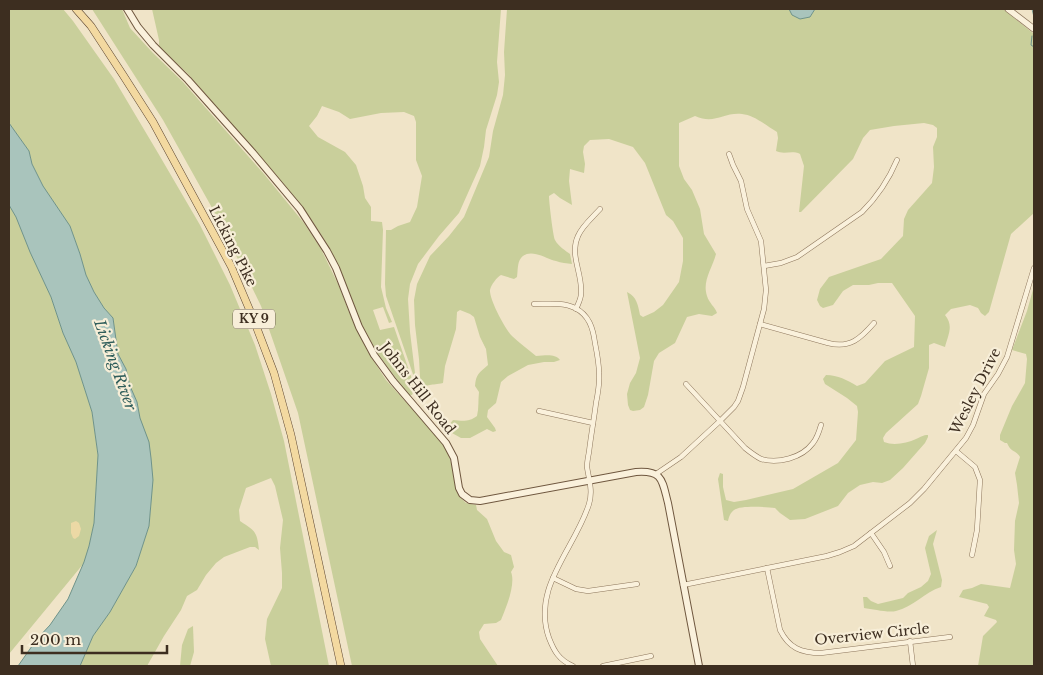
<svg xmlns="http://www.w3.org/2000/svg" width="1043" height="675" viewBox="0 0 1043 675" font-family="'Libre Baskerville',serif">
<rect width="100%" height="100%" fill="#f0e4c8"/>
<g fill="#c9cf9b">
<path d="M9,9h54l10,12 41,58 44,74 42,72 30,60 25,60 16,49 13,47 45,225h-58l-6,-27 2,-20 15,-31v-15l-2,-25 3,-28 -8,-34 -4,-8 -25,10 -7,22 1,11c15,10 17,10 19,29l-4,-3h-5l-26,10 -8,6 -10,12 -9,15 -10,6 -6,14 -17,26 -17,30h-67l13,-30 17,-24 26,-46 13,-40 2,-22 -11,-86 -3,-16 -7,-16 -4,-17 -8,-15 -5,-36 -9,-10 -10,-16 -8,-17 -6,-21 -10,-28 -27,-40 -11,-22 -3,-13 -20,-28z"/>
<path d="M92,9h30l8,19 23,25 30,29 81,92 40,49 17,26 18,37 10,26 19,40 18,28 37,41 21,25 5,10 3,10 2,14 5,16 7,7 10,2 1,5 10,9 9,22 8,11 7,3 3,12 -3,5c5,12 -5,36 -10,48l-5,3 -12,1 -5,8 1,7 18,27h-146l-54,-253 -37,-107 -16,-33 -34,-67 -48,-86z"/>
<path d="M152,9h349l-4,53 2,20 -2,13 -11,35 -2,17 -4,19 -21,47 -20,23 -21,28 -8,20 -2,15 2,33 5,41v7l-29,-84 -1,-12 1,-54h5l7,-4 12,-4 7,-15 5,-31 -6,-16v-38l-2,-6 -10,-4 -23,1 -31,6 -11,-7 -17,-6 -5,10 -8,10 9,11 27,15 11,13 7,21 2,12 6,9v14l11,1 1,8 -2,57 5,21 6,14 -3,1 -6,-16 -10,3 7,20 14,-3 19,55 1,8 -2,5h-3l-4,-4 -27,-37 -20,-37 -19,-51 -13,-24 -19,-29 -23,-29 -62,-71 -35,-40 -28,-26v-7z"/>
<path d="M507,9h282l4,6 17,2 5,-8h188l31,25v179l-23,21 -22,78 -4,4 -4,-3 -3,-5 -8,-3 -19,4 -6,6c9,11 3,20 0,32l-11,-4 -5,2v23l-8,28 -3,8 -32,29 -3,5 1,4c10,4 23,1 32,-3 5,-2 7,-4 12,-4v2l-3,6 -22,25 -13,12 -8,3 -9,-1 -13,3 -12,8 -10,13 -33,13 -15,1 -10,-7 -5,-5c-9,-1 -34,-3 -41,2 -4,3 -5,7 -6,11l-4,-1 -6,-41 2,-6 3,1v13l3,13 8,2 12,-2 47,-11 45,-26 18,-23 2,-28 -1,-6 -10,-8 -22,-14 -2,-5 3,-4c12,0 21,5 31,11l8,-3 20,-22 29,-14 1,-31 -23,-33h-14l-9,2h-16l-10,6 -10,14 -10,3 -3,-2 -3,-6 3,-11 9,-12 52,-18 22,-23 1,-17 4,-9 24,-27 2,-16 -1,-20 4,-10v-9l-4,-3 -9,-2 -30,3 -24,4 -7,8 -10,21 -52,53h-2l5,-46 -4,-12c-8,-4 -16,1 -24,-3l2,-13 -1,-6c-10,-6 -23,-17 -35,-18 -19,-2 -27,11 -47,2l-16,7v43l5,13 8,11 8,19 4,25 12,20c-4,15 -14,27 -9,42 2,7 8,11 10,17l-5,3 -13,-2 -12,3 -12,26 -16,10 -5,8 -6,34 -4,12 -4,3 -7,1 -3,-1 -2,-5 -1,-11 3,-11 6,-10 4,-15 -13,-66c10,5 11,13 13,23l3,2 11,-5 9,-7 16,-23 4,-21v-23l-10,-17 -7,-6 -21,-52 -12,-16 -24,-8 -19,1 -6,6 -1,6 2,12 -1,9 -14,-4 -1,12 3,24 -12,-7 -6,-5 -5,3c0,6 4,40 6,44 3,6 11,11 15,14l2,10c-5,-1 -11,-1 -16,-3 -10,-2 -26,-14 -35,-3 -4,5 -3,13 -4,19l-3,2 -13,-4c-4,2 -10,10 -11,15 -1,9 15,39 22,46 7,7 16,13 24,20 9,0 18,-3 24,4l-6,2h-10l-16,3 -20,11 -7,6 -5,21 -8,7 -1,7 8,11 1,3 -3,1 -6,-3 -17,9h-9l-9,-5 -3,-8 4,-5c10,1 16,2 24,-4 2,-8 1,-16 2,-24l-4,-6c1,-12 4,-13 13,-21l-2,-16 -6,-12 -6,-20 -4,-3 -10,-4 -3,2 -1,17 -11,37 -2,17c-12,3 -15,-1 -24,9l1,-15 -1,-18 -4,-34 -1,-25 3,-16 13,-28 19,-20 15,-19 25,-60 4,-26 10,-36 2,-20 -1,-23z"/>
<path d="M9,205l7,12 14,35 21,45 12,36 13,29 16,50 6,43 -4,68 -5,23 -5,17 -75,91z"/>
<path d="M1034,286v380h-56l5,-30 14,-14 -1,-2 -12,-4 5,-9 -2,-3 -28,-7 4,-7 9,-2 9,-4 29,4 6,-24 -2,-14 1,-29 4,-18 -2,-18 -2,-12 5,-16c-5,-8 -8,-3 -13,-14h-2l-5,-3v-5l12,-29 13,-23 2,-24 -1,-5 -14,-4 15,-39z"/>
<path d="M937,530l-4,14 9,36 -1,7c-16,5 -28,20 -45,24 -8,2 -23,-2 -32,-3l-1,-11h4l4,4 7,3 25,-6 5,-5 13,-6 7,-6 3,-7 -6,-26 4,-12z"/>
<path d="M193,626l1,26 -4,14h-10l2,-21 6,-16z"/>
</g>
<path fill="#ecd9a5" d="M76,521l3,2 2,6 -2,7 -4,3 -2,-1 -2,-5v-10z"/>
<g fill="#a9c4bc" stroke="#6f938a">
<path d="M789,9h26l-5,8 -10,2 -8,-4z"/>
<path d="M9,123l20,28 3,13 11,22 27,40 10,28 6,21 8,17 10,16 9,10 5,36 8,15 4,17 7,16 3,16 9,24 2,16 2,22 -4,46 -13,40 -26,46 -17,24 -13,30h-62l19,-27 13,-14 18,-26 16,-37 5,-16 5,-23 4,-68 -6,-43 -16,-50 -13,-29 -12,-36 -21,-45 -14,-35 -7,-12z"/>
</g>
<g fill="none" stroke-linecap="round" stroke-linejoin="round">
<g stroke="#6f938a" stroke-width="1">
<path d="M1032,9l2,8"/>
<path d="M1032,36l-1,9 3,2"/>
</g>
<defs>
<g id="minor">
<path d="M764,266l17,-3 16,-6 65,-45c15,-15 27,-33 35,-52"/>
<path d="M534,304c13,0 29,-2 41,4 14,7 18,20 20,35 2,10 4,20 4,30 1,10 -1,20 -3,30 -2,16 -5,32 -7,49 -1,5 -2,10 -2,15 2,13 6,24 2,37 -14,45 -58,83 -40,134 5,13 10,22 24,28"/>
<path d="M576,309c2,-5 5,-10 5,-15 2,-20 -12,-39 -3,-58 4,-10 15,-19 22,-27"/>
<path d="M760,324l68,19c22,6 33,-5 46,-20"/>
<path d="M686,384l59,64c5,4 10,8 16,11 17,5 41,-1 52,-16 4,-5 6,-11 8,-18"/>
<path d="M539,411l54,12"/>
<path d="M956,451l19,16 5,13 -3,50 -5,25"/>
<path d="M656,474l25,-17 39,-36 14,-14 4,-6 5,-14 21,-78 2,-19 -5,-49 -14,-32 -6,-28 -8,-16 -4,-11"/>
<path d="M871,533l13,19 6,14"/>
<path d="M767,568l13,62c9,18 21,23 41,23l129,-16"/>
<path d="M553,578l23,11 12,2 49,-7"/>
<path d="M683,585l144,-29 13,-4 14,-6 56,-43 14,-14 42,-51 7,-13 11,-31 14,-20 9,-17 27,-89"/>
<path d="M910,641l3,25"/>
<path d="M603,666l48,-10"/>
</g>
<path id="tertiary" d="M1008,9l26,20"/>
<path id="secondary" d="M127,9l11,18 15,18 35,35 65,73 47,56 27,42 9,17 23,59 15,28 19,26 53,62 8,15 5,30 3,6 8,6 10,1 156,-29c27,-2 26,8 32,31l31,163"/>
<path id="primary" d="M76,9l15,17 32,49 30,47 78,144 22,52 21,55 17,62 50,231"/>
</defs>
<use href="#minor" stroke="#8d765c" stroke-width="5.5"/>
<use href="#tertiary" stroke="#8d765c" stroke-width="7"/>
<use href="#secondary" stroke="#6f573f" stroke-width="8"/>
<use href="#primary" stroke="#5b4430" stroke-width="8"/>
<use href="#minor" stroke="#faf1dc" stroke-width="4.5"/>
<use href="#tertiary" stroke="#faf1dc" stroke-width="5.5"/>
<use href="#secondary" stroke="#faf1dc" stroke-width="6"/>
<use href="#primary" stroke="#f3d9a0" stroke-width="7"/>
</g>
<g text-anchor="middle" stroke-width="4.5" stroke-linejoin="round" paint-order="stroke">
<rect fill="#f7eed8" stroke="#756857" stroke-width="1" x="233" y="309.5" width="42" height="19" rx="4"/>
<g font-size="12" font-weight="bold" fill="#3d2e20">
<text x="254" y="323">KY 9</text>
</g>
<g font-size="14" fill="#3d2e20" stroke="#f7eed8">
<text transform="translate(233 246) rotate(63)" y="5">Licking Pike</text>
<text transform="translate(418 388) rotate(52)" y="5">Johns Hill Road</text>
<text transform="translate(975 391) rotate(-63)" y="5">Wesley Drive</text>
<text transform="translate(872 634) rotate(-6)" y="5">Overview Circle</text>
</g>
<g font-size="15" font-style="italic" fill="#2f5d5a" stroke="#f7eed8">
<text transform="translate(115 365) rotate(70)" y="5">Licking River</text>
</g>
</g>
<rect width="1043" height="675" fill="none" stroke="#3d2e20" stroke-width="20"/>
<path d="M22 645v8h145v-8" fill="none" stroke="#3d2e20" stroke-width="2.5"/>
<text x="30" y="645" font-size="15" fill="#3d2e20" stroke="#f7eed8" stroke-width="4" paint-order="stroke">200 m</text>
</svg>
